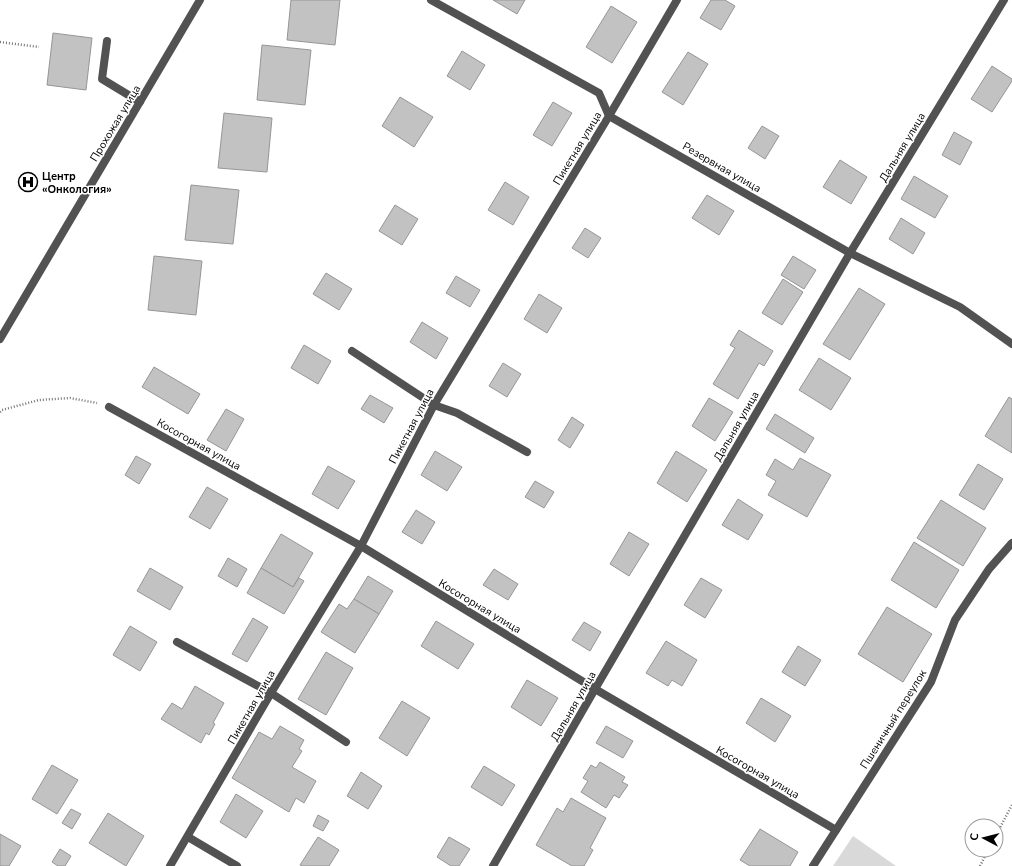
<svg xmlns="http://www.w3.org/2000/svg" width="1012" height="866" viewBox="0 0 1012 866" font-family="'Nunito Sans',sans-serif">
<rect width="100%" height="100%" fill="#fff"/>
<path fill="#d9d9d9" d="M853,836l43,30h-63z"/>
<g fill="#c2c2c2" stroke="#969696">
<path d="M291,0h49l-5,45 -48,-5z"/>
<path d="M493,0h32l-8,14z"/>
<path d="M711,0h14l10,6 -14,24 -21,-12z"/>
<path d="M611,6l26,16 -25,41 -26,-16z"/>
<path d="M53,33l39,5 -6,52 -39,-5z"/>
<path d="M262,45l49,5 -6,55 -48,-5z"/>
<path d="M462,51l23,14 -15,25 -23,-14z"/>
<path d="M688,52l20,12 -25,41 -21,-13z"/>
<path d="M992,66l20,13v2l-20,31 -21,-13z"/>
<path d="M400,97l33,20 -19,30 -32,-21z"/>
<path d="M553,102l19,11 -20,33 -19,-11z"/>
<path d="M224,113l48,5 -5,54 -49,-4z"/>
<path d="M762,126l17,10 -14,23 -17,-11z"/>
<path d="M954,132l18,10 -12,23 -18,-10z"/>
<path d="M840,160l27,17 -16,27 -28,-17z"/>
<path d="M914,176l34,20 -13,22 -34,-19z"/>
<path d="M505,182l24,15 -16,28 -25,-15z"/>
<path d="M191,185l48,5 -6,54 -48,-4z"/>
<path d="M707,195l27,16 -15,24 -27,-17z"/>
<path d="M395,205l23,14 -16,26 -23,-14z"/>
<path d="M901,218l24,15 -12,21 -24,-15z"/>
<path d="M585,228l16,10 -13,20 -16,-10z"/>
<path d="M154,256l48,5 -6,54 -48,-5z"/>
<path d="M793,256l23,14 -12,19 -23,-14z"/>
<path d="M326,273l26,16 -13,21 -26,-16z"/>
<path d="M456,276l24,14 -10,17 -24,-14z"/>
<path d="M783,279l20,13 -21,33 -20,-12z"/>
<path d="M859,288l26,16 -35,56 -27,-16z"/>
<path d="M539,294l23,14 -15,25 -23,-14z"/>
<path d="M422,322l26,16 -12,21 -26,-17z"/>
<path d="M739,330l34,21 -9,15 -5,-3 -21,36 -25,-15 22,-36 -5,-3z"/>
<path d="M304,345l27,16 -13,23 -27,-16z"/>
<path d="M819,358l32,20 -20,32 -32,-20z"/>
<path d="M503,363l18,11 -14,23 -18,-11z"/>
<path d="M154,367l46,27 -12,20 -46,-27z"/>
<path d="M370,395l23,13 -9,15 -23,-14z"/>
<path d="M1009,397l3,2v54l-27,-17z"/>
<path d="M709,398l24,14 -18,29 -23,-15z"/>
<path d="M226,409l18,10 -18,32 -19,-11z"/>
<path d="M775,414l39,24 -9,15 -39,-24z"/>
<path d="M572,417l12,8 -14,23 -12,-8z"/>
<path d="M435,451l27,16 -15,24 -26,-16z"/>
<path d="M676,451l31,19 -20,32 -30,-19z"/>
<path d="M136,456l15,8 -12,20 -14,-9z"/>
<path d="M800,458l31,17 -24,42 -39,-22 8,-14 -10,-6 9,-16 18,11z"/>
<path d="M978,464l25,15 -19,31 -25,-15z"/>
<path d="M328,466l27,15 -17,28 -26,-15z"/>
<path d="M535,481l19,11 -10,16 -19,-11z"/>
<path d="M207,487l21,12 -18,30 -21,-12z"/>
<path d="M738,499l25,16 -15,25 -26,-15z"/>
<path d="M941,500l45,28 -23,38 -46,-28z"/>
<path d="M416,510l19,12 -13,22 -20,-12z"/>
<path d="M629,532l20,12 -20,32 -19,-12z"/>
<path d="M281,534l32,19 -20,34 -32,-19z"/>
<path d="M914,542l45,28 -23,38 -45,-28z"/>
<path d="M228,558l19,11 -10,18 -19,-11z"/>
<path d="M150,568l33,19 -13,23 -33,-19z"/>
<path d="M261,568l32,19 6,-9 5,3 -20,33 -37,-21z"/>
<path d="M494,569l24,15 -10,16 -25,-15z"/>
<path d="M368,576l25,15 -14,23 -25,-15z"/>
<path d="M701,578l21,12 -17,28 -21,-13z"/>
<path d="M354,599l25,15 -24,39 -34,-21 18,-28 8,5z"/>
<path d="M887,607l45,27 -29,48 -45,-28z"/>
<path d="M253,618l15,9 -21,35 -15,-8z"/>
<path d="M436,621l38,23 -16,25 -37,-23z"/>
<path d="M584,622l17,10 -11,19 -18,-11z"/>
<path d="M130,626l27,16 -17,29 -27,-16z"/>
<path d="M666,641l31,19 -15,26 -10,-6 -4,6 -22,-13z"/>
<path d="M798,646l23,14 -16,26 -23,-14z"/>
<path d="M326,652l27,16 -27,47 -28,-16z"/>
<path d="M527,680l31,18 -17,28 -30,-19z"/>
<path d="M195,686l29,17 -11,20 2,1 -6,11 -3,-2 -5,10 -40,-24 11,-16 10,6z"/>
<path d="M761,698l30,18 -16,26 -29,-19z"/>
<path d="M402,701l28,17 -23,38 -28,-18z"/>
<path d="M280,726l24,14 -5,9 3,2 -10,16 24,14 -12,22 -8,-5 -7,14 -57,-34 27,-46 13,7z"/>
<path d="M606,726l27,15 -10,17 -27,-15z"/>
<path d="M600,762l25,15 -3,5 6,3 -9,13 -5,-3 -8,13 -25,-16 7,-11 -5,-3 8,-13 5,3z"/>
<path d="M52,765l26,15 -21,34 -25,-15z"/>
<path d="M484,766l31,19 -13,21 -31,-19z"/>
<path d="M361,772l21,14 -14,23 -21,-13z"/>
<path d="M236,794l27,17 -17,27 -26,-16z"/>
<path d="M571,798l35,20 -16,30 3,2 -9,16h-12l-36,-21 21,-37 6,4z"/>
<path d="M71,809l10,5 -9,15 -10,-6z"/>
<path d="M108,813l36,23 -18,30 -37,-23z"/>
<path d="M318,815l11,6 -6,10 -10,-5z"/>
<path d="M760,829l38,23 -8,14h-40l-10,-6z"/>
<path d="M0,834l21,12 -12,20h-9z"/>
<path d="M318,837l21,13 -10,16h-26l-3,-1z"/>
<path d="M449,837l21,12 -11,17h-8l-14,-9z"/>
<path d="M60,849l11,7 -6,10h-7l-6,-4z"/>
</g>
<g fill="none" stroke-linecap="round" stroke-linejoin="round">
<g stroke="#747474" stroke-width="2.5" stroke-dasharray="1 2" stroke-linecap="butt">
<path d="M0,42l39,5"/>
<path d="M0,412l2,-2 37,-10 31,-2 27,5"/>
<path d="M996,835l16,-30"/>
<path d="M980,866l8,-16"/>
</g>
<g stroke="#525252" stroke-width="8">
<path d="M107,41l-5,38 38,23"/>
<path d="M352,351l82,54 23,8 70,39"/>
<path d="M177,642l94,51 75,49"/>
<path d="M188,837l49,29"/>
</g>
<g stroke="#525252" stroke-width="8">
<path d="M431,0l168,93 10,23 241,137 110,54 52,37"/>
<path d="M0,339l200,-339"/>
<path d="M109,407l252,139 234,143 241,141"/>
<path d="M170,866l101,-173 90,-147 73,-141 175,-289 68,-116"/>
<path d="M493,866l102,-177 255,-436 154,-253"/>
<path d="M813,866l118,-184 24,-62 34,-51 23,-26"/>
</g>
</g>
<defs>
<symbol id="hospital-ring" viewBox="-11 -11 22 22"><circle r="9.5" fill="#fff" stroke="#000" stroke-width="1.5"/><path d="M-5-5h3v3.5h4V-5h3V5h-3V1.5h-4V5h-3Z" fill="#000"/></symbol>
</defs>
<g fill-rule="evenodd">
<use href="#hospital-ring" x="17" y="171" width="22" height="22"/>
</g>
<g text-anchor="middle" stroke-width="3" stroke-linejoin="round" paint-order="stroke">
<g font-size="11" fill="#000" stroke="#fff">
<text transform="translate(115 123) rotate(-59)" y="4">Прохожая улица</text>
<text transform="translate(902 147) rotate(-59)" y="4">Дальняя улица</text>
<text transform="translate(577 148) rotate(-59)" y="4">Пикетная улица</text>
<text transform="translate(722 167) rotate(30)" y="4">Резервная улица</text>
<text transform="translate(411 426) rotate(-62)" y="4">Пикетная улица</text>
<text transform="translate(736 426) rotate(-60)" y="4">Дальняя улица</text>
<text transform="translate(199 444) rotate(29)" y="4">Косогорная улица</text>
<text transform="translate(480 606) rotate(31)" y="4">Косогорная улица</text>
<text transform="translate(573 706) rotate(-60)" y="4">Дальняя улица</text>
<text transform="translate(251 707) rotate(-60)" y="4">Пикетная улица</text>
<text transform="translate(893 719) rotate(-58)" y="4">Пшеничный переулок</text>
<text transform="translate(758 772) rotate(30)" y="4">Косогорная улица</text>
</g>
<g font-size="11" font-weight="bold" fill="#000" stroke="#fff" text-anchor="start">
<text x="42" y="180">Центр<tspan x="42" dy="13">«Онкология»</tspan></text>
</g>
</g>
<g transform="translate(984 838) rotate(277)"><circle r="19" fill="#ffffff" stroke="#999999"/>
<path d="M0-3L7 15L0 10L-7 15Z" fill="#000000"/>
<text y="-6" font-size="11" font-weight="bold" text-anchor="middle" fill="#000000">С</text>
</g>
</svg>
